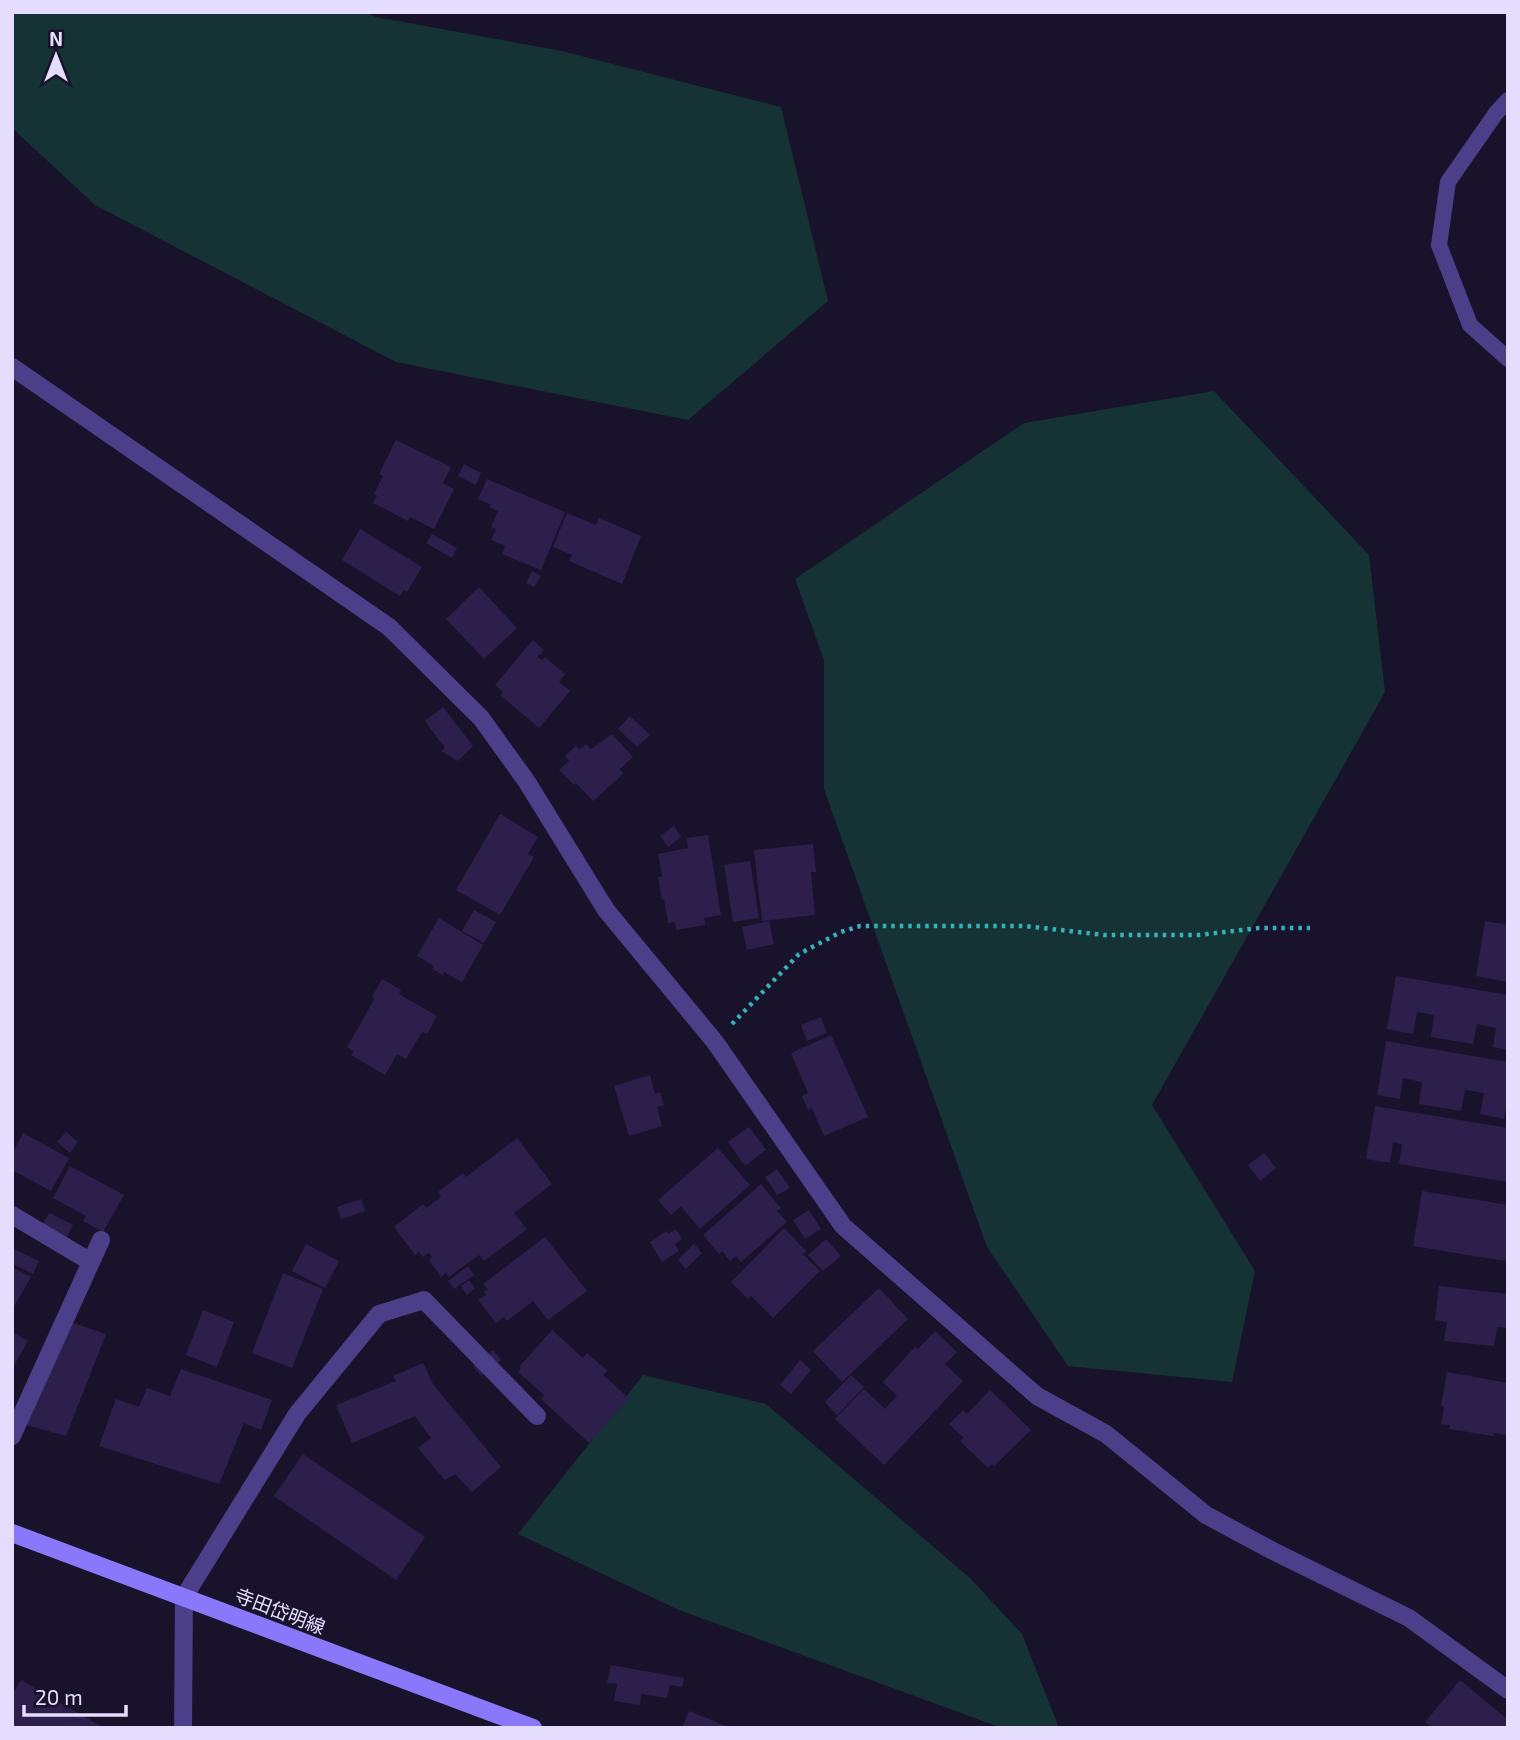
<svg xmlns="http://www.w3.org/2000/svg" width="1520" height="1740" viewBox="0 0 1520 1740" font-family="'Exo 2','Noto Sans JP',sans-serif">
<rect width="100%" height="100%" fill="#19122b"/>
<g fill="#153235">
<path d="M12,12h352l12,5 186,34 219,56 47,194 -140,119 -292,-58 -301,-157 -83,-77z"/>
<path d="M1214,391l155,164 16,137 -233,413 103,166 -23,111 -164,-16 -81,-119 -163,-458v-129l-29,-81 229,-156z"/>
<path d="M643,1375l123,29 204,174 52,56 37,94h-57l-323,-118 -161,-76z"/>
</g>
<g fill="#2d1f4b">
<path d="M396,440l55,27 -8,16 11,6 -20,40 -24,-12 -2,4 -35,-18 4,-7 -3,-2 9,-18 -4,-2z"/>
<path d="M464,464l17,9 -5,12 -18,-9z"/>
<path d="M487,479l78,33 -24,58 -39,-16 3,-8 -14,-6 5,-11 -5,-2 7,-16 -9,-4 2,-2 -13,-6z"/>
<path d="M567,513l29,12 3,-7 42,18 -19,48 -53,-23 3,-6 -19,-8z"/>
<path d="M360,529l62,38 -15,25 -3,-2 -4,6 -58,-36z"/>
<path d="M432,534l25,14 -5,10 -26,-15z"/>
<path d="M532,571l9,5 -7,11 -8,-4z"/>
<path d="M479,587l38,41 -33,31 -38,-40z"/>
<path d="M533,640l11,10 -7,7 5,3 3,-3 20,17 -6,8 11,9 -31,37 -39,-33 3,-3 -8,-7z"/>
<path d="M443,707l30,39 -15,15 -17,-10 4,-3 -20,-27z"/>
<path d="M630,716l20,19 -13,12 -19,-18z"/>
<path d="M612,734l21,23 -13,12 3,5 -30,27 -17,-18 -2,2 -15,-15 10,-9 -4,-5 11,-10 3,4 7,-6 5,5z"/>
<path d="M500,814l38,23 -10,17 6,3 -34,58 -44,-25z"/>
<path d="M674,826l7,11 -13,10 -8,-11z"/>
<path d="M708,835l13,80 -17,3 1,7 -29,5 -1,-8 -7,1 -4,-24 -2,1 -4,-23 4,-1 -4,-22 30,-6 -1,-10z"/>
<path d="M813,844l3,28h-5l4,43 -53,6 -8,-71z"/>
<path d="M750,861l9,57 -26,4 -9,-57z"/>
<path d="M474,910l22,12 -12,21 -22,-12z"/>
<path d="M439,918l44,27 -21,37 -18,-10 -1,3 -11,-6 2,-3 -17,-10z"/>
<path d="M769,921l5,23 -27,6 -5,-23z"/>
<path d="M1485,921l23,4v57l-32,-6z"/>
<path d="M1396,976l112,19v55l-15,-3 3,-19 -19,-4 -4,20 -42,-7 3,-22 -17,-3 -4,22 -26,-5z"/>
<path d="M382,979l19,11 -2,4 38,22 -10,18 -5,-2 -16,27 -9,-5 -12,21 -34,-20 3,-4 -7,-4 28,-49 -3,-1z"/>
<path d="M821,1017l6,16 -20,8 -6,-16z"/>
<path d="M831,1035l37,82 -44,19 -12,-28 -4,2 -6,-14 6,-3 -17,-40z"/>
<path d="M1386,1041l122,21v36l-4,21 -24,-5 4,-21 -19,-3 -4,21 -42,-7 3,-22 -19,-4 -3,21 -23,-4z"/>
<path d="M650,1075l5,19 5,-2 4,13 -7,2 5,19 -33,10 -15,-50z"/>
<path d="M1375,1106l133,22v54l-109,-18 3,-20 -9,-2 -3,21 -24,-4z"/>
<path d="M749,1127l17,23 -21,16 -17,-24z"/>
<path d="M66,1132l12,10 -8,11 -13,-11z"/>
<path d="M23,1133l46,25 -18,33 -39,-21v-16z"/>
<path d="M517,1138l35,46 -38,29 13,16 -43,32 -5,-6 -30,22 -3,-4 -5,4 -12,-17 3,-3 -3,-4 -6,4 -4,-5 -4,3 -21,-28 29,-23 3,4 15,-11 -3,-5 25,-19 3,4z"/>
<path d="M718,1148l32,37 -50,44 -19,-23 -10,9 -13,-15z"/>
<path d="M1264,1153l12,15 -16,13 -12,-16z"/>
<path d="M70,1166l54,29 -21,37 -20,-11 3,-5 -33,-18z"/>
<path d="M777,1169l13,19 -13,7 -12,-18z"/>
<path d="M761,1184l20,24 -4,3 10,11 -46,40 -5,-6 -6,5 -8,-10 -3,3 -16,-19z"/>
<path d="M1422,1191l86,14v42l-3,14 -92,-15z"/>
<path d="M361,1199l4,12 -24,8 -4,-12z"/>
<path d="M809,1210l12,19 -16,10 -12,-19z"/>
<path d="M49,1213l24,12 -12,23 -24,-13z"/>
<path d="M784,1228l22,23 -3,3 17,17 -47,47 -22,-22 -3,3 -17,-17z"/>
<path d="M676,1229l6,10 -7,5 4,7 -17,11 -12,-20 17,-11 1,3z"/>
<path d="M545,1237l42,54 -39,29 -15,-19 -26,20 -3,-4 -8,6 -18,-23 8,-5 -2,-3 4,-3 -5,-5z"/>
<path d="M826,1239l15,17 -18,15 -15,-16z"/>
<path d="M306,1244l33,17 -14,27 -33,-17z"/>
<path d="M694,1244l8,9 -16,16 -8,-9z"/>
<path d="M12,1248l27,13 -6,13 -21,-10z"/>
<path d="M468,1266l6,9 -20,14 -6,-8z"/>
<path d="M12,1267l19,10 -19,33z"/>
<path d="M283,1273l40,16 -31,79 -40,-15z"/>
<path d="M469,1280l6,8 -8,7 -6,-9z"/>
<path d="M1439,1286l69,8v34l-11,-1 -3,19 -50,-5 3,-19 -12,-2z"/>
<path d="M879,1288l29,31 -66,63 -29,-31z"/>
<path d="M203,1310l31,12 -17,45 -31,-12z"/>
<path d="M73,1323l33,11 -40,102 -50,-14z"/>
<path d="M552,1330l31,28 4,-5 21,18 -5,4 26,23 -40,45 -48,-44 3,-4 -26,-23 3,-4 -2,-1z"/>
<path d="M935,1331l22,21 -12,12 18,17 -79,84 -49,-46 29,-30 21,20 12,-13 -14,-14 32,-35 3,2z"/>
<path d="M12,1332l16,9 -16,28z"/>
<path d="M493,1350l8,10 -20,16 -8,-10z"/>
<path d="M800,1360l11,10 -20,24 -11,-9z"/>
<path d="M423,1363l10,21 68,83 -29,25 -17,-18 -10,6 -27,-32 13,-10 -16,-22 -63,27 -16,-38 60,-24 -3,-5z"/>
<path d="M181,1369l91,31 -11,30 -17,-7 -25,61 -120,-38 17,-47 23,8 8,-19 23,8z"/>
<path d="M1447,1372l61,11v52l-14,-2 -1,3 -44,-7 1,-4 -9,-1 3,-17 -3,-1z"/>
<path d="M851,1375l13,12 -27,28 -12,-13z"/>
<path d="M990,1390l41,40 -37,36 -2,-2 -4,4 -28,-27 4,-3 -15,-14 14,-14 4,4z"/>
<path d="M303,1454l122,83 -29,43 -122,-84z"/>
<path d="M611,1665l73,13 -2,9 -12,-2 -3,13 -26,-4 -1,11 -26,-4 3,-17 -10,-1z"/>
<path d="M21,1680l83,48h-92v-33z"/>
<path d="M1460,1680l48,40v8h-76l-7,-6z"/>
<path d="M689,1711l42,17h-49z"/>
</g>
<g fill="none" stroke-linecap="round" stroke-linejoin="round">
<path stroke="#36b3b9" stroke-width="4.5" stroke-dasharray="3.5 5" stroke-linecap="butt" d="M732,1024l67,-70 42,-22 19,-6h165l79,9h95l60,-7h51"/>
<path stroke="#4a3f88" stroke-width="16" d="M1508,100l-12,13 -48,69 -9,63 31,80 38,34"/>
<g stroke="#4a3f88" stroke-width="18">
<path d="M12,367l377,260 92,91 46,64 79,128 109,132 128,184 194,170 69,38 100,81 67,36 136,67 99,72"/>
<path d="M12,1215l79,47"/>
<path d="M12,1436l89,-196"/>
<path d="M183,1728l1,-131 113,-183 82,-100 45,-14 113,116"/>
</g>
<path stroke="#8978fa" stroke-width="18" d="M12,1533l521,195"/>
</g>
<g text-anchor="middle" stroke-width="5" stroke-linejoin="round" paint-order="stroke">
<g font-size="19" fill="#e4ddfe" stroke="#19122b">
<text transform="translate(280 1611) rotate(21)" y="7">寺田岱明線</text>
</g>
</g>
<rect width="1520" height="1740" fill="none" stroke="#e4ddfe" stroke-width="28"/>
<g transform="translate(56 56)" stroke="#19122b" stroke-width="5" paint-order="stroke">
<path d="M0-5L12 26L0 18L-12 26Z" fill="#e4ddfe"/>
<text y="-10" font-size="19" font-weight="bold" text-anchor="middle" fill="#e4ddfe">N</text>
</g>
<path d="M24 1705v10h102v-10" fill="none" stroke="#e4ddfe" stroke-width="3.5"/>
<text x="35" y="1705" font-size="21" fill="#e4ddfe" stroke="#19122b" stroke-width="5" paint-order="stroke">20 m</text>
</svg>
